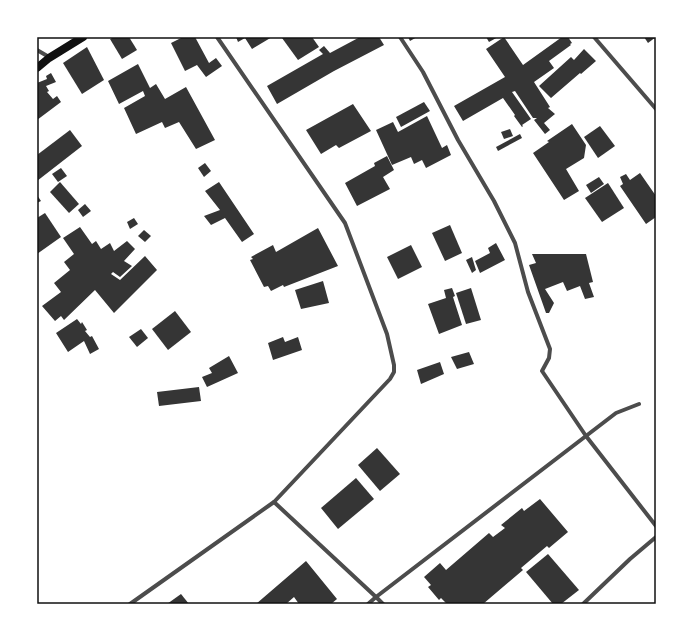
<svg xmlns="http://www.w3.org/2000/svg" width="693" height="641" viewBox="0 0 693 641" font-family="'Exo 2',sans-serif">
<rect width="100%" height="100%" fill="#fff"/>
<g fill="#353535">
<path d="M114,37h15l8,13 -15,9 -12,-20z"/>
<path d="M183,37h12l14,26 7,-5 6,8 -16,11 -9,-12 -12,6 -14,-28z"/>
<path d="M236,37h36l-20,12 -7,-11 -7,4z"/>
<path d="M284,37h28l7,10 -21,13 -16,-22z"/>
<path d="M360,37h19l5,8 -50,26 -57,33 -10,-18 56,-32 -4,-4 5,-4 6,7z"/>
<path d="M408,37h9l-7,4z"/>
<path d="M486,37h12l-9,5z"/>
<path d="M504,37l19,28 39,-28h6l4,6 -2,1 1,1 -22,16 5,7 -20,14 16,25 -2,1 7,6 -11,9 6,7 -5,4 -11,-14 3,-2h-4l-18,-27 -3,1 19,27 -9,6 1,1 -1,1 -8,-11 1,-1 -12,-17 -40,23 -9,-15 51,-29 -19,-28z"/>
<path d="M644,37h12l-8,6z"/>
<path d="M87,47l17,33 -22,14 -19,-31z"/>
<path d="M584,49l12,12 -15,13 -1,-1 -29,25 -12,-12 32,-29 3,3z"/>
<path d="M138,64l12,24 6,-4 9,15 21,-12 29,53 -19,9 -17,-27 -14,6 -3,-6 -26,12 -12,-26 21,-12 -2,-5 -24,13 -11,-23z"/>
<path d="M51,73l5,9 -10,4 3,5 -2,1 6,7 4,-3 4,6 -24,18v-37l10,-4 -1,-3z"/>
<path d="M424,102l6,9 -29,16 -5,-10z"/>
<path d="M353,104l18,27 -32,17 -3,-3 -15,9 -15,-24z"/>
<path d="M427,116l15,32 5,-3 4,10 -25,13 -4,-8 -8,4 -3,-7 -19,8 -16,-35 17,-8 5,10z"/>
<path d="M572,124l14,21 -2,13 -18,11 13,22 -15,9 -31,-47 16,-11 -2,-1z"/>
<path d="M600,126l15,20 -17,12 -14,-21z"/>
<path d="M510,129l3,7 -9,3 -3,-7z"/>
<path d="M70,130l12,16 -45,35v-26z"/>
<path d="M520,134l2,4 -24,13 -2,-4z"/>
<path d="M387,156l7,14 -11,7 7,12 -33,17 -12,-23 30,-17 -1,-3z"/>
<path d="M205,163l6,8 -7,6 -6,-9z"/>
<path d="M61,168l6,8 -9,6 -6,-8z"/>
<path d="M640,173l16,23v21l-10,7 -26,-38 3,-2 -3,-7 6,-3 4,6z"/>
<path d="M599,177l5,7 -13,9 -5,-8z"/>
<path d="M60,182l19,22 -10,9 -19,-21z"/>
<path d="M219,182l35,52 -12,8 -17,-24 -14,7 -7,-9 16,-6 -15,-19z"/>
<path d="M608,183l16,25 -22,14 -17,-24z"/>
<path d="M37,195l4,6 -4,2z"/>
<path d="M85,204l6,7 -8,6 -5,-7z"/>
<path d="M45,213l16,24 -24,17v-36z"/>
<path d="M134,218l4,6 -8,5 -3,-7z"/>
<path d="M450,225l12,28 -17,8 -13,-28z"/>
<path d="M80,227l12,17 4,-3 5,8 9,-6 4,8 13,-10 8,8 -11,12 8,5 -12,11 -7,-5 -2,2 9,6 25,-24 12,14 -43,43 -19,-23 -31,30 -3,-4 -6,5 -13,-15 19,-14 -7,-9 16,-13 -6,-8 10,-8 -11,-16z"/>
<path d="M318,228l20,38 -54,21 -1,-2 -12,6 -3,-5 -4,1 -14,-27 3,-1 -2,-2 22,-12 3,7z"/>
<path d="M144,230l7,6 -6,6 -7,-6z"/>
<path d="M496,243l9,17 -25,13 -5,-12 15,-8 -2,-5z"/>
<path d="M411,245l11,22 -24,12 -11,-22z"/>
<path d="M532,254h54l7,28 -4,1 5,14 -9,2 -5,-13 -13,5 -4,-9 -18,7 9,14 -5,10h-3l-17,-48 7,-2z"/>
<path d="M472,257l4,13 -4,3 -6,-13z"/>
<path d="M323,281l6,22 -28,6 -6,-19z"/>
<path d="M452,288l3,8 -2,1 9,28 -23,9 -11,-30 18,-6 -2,-8z"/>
<path d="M471,288l10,32 -15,4 -10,-31z"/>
<path d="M175,311l16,21 -23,18 -16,-21z"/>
<path d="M77,319l4,5 1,-2 5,8 -2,1 5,6 2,-1 7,13 -9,5 -6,-13 -16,11 -12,-19z"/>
<path d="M141,329l7,9 -11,9 -8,-10z"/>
<path d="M283,337l2,5 13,-5 4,13 -29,10 -5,-17z"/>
<path d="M469,352l5,12 -17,5 -6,-12z"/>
<path d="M229,356l9,17 -31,14 -5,-10 10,-4 -3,-5z"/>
<path d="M440,362l4,12 -23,10 -4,-14z"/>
<path d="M199,387l2,14 -42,5 -2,-14z"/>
<path d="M377,448l23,26 -20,17 -22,-26z"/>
<path d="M356,478l18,21 -36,30 -17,-21z"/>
<path d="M540,499l28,33 -19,16 -2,-2 -26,22 2,2 -40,34h-36l-6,-6 -2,2 -11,-13 3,-2 -7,-8 16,-14 6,7 43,-37 4,4 12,-9 -4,-3 21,-17 2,3z"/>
<path d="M548,554l31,36 -18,14h-8l-27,-32z"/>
<path d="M306,561l31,38 -6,5h-32l-5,-7 -8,7h-30z"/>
<path d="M181,594l8,10h-22z"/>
</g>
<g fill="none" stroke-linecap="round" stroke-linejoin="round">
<g stroke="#4c4c4c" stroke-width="4">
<path d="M400,37l23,35 35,68 36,61 21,42 13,49 22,57 -1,9 -7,13 44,65 70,90"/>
<path d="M594,37l62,72"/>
<path d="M37,50l12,7"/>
<path d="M274,502l102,95 -8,7"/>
<path d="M130,604l144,-102 116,-123 4,-7v-7l-7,-31 -42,-111 -128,-186"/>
<path d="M383,604l-7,-7 240,-184 23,-9"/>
<path d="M583,604l47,-45 26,-22"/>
</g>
<path stroke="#111" stroke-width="8" d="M37,68l12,-10 34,-21"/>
</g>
<rect width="693" height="641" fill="none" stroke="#ffffff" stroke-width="76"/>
<rect x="38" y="38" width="617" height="565" fill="none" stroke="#111" stroke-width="1.5"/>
</svg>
